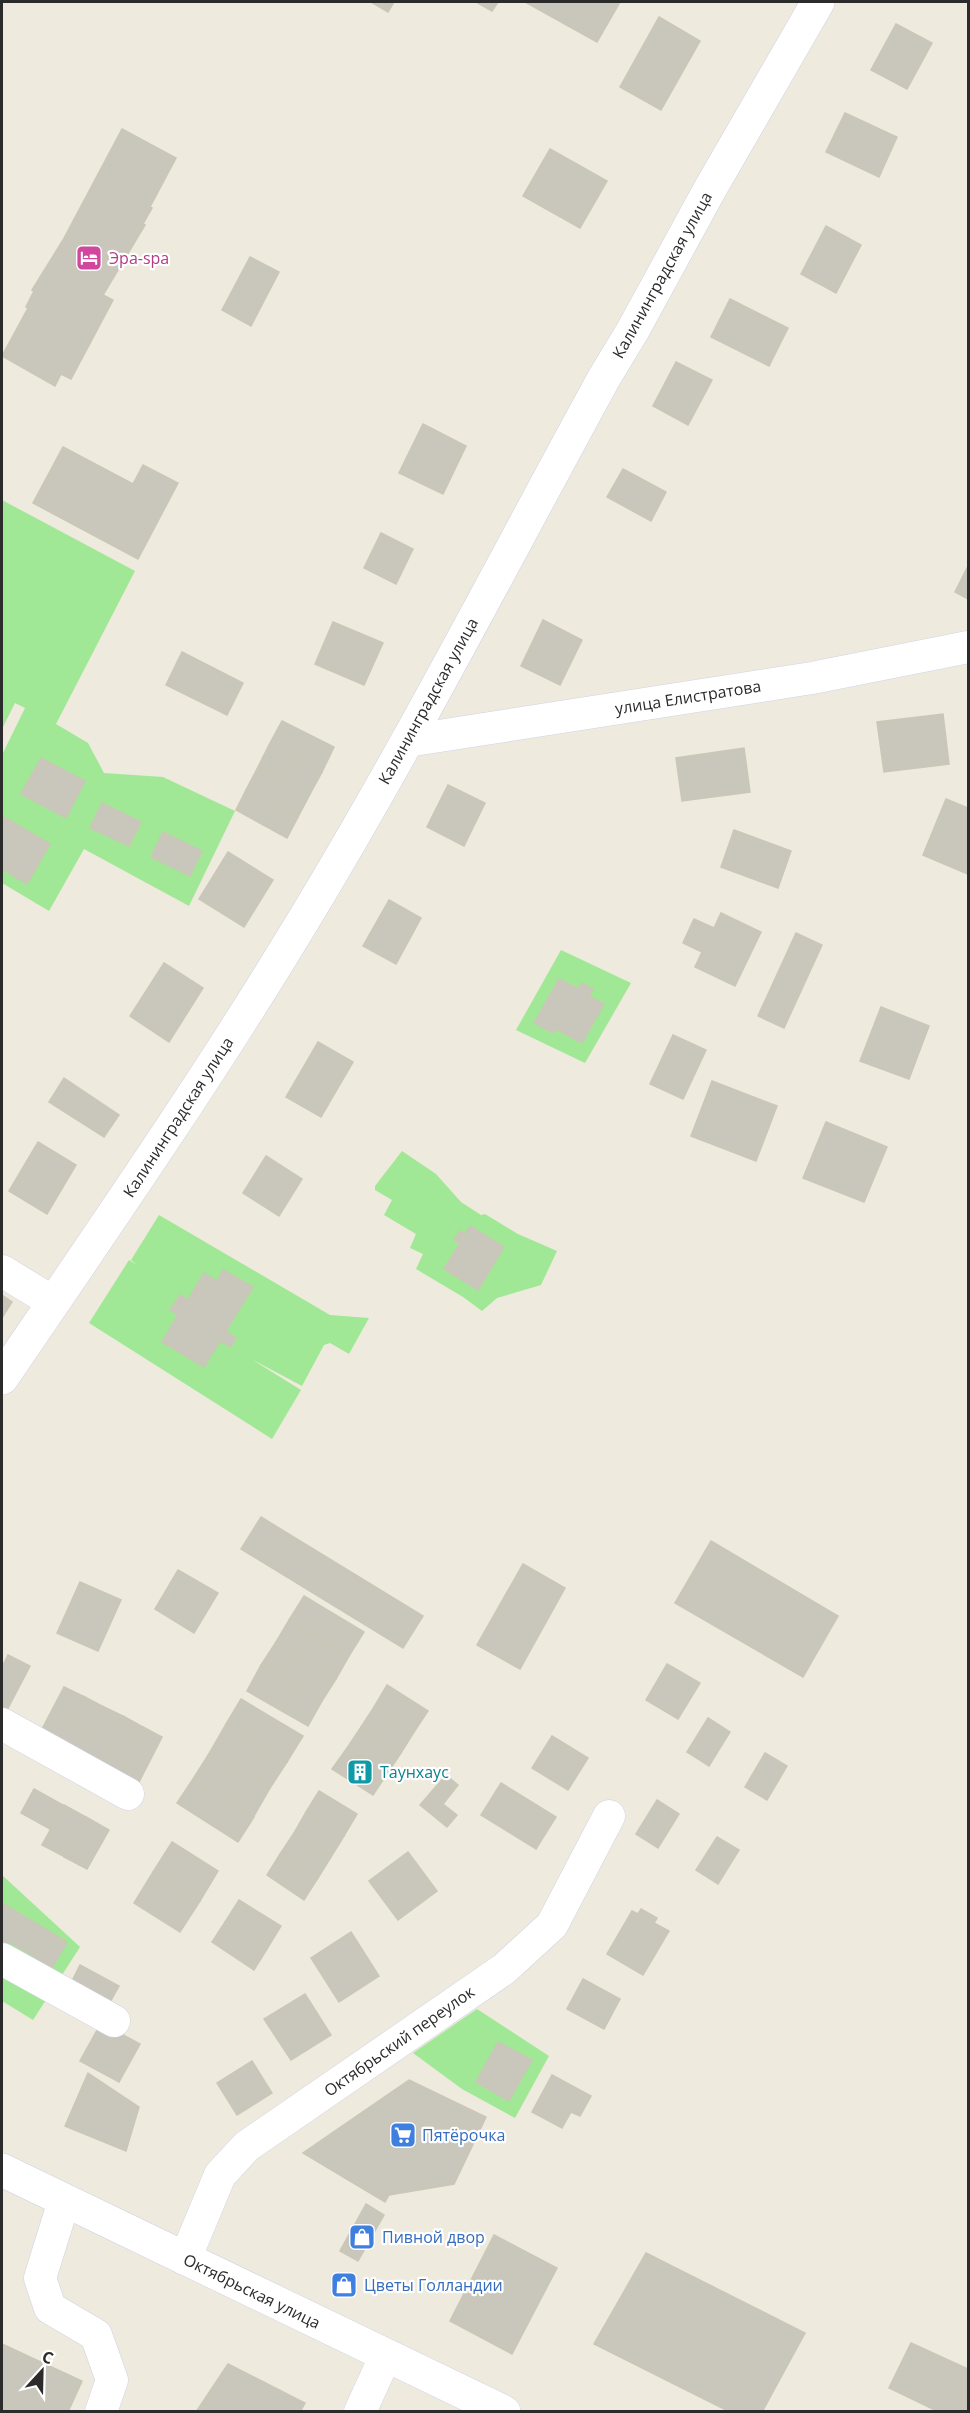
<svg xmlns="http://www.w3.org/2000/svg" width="970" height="2413" viewBox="0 0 970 2413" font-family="'Open Sans',sans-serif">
<rect width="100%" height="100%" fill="#eeeadd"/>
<g fill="#a0e895">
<path d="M2,500l133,71 -79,153 32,19 16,30 59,4 72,34 -46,95 -105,-57 -35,62 -47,-28v-128l23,-47 -10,-5 -13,26z"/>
<path d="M561,950l70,33 -46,80 -69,-33z"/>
<path d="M402,1151l34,23 25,28 20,13 4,-1 33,20 39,17 -16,34 -44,13 -15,13 -19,-14 -47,-28 7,-15 -13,-6 6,-14 -32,-19 8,-15 -17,-10v-4z"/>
<path d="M159,1215l171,100 39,3 -20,36 -19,-11 -6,2 -22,41 -51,-27 50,31 -29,49 -183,-116 40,-63 8,5 -6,-5z"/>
<path d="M2,1875l78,72 -47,73 -31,-19z"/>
<path d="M477,2009l72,47 -34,62 -53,-29 -49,-36z"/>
</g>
<g fill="#c9c7bb" stroke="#cac7b6" stroke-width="1.5">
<path d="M371,2h23l-6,10z"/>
<path d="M476,2h22l-6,9z"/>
<path d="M528,2h92l-23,40 -70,-39z"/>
<path d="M659,17l41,24 -39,69 -41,-23z"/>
<path d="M896,24l36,19 -25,46 -36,-19z"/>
<path d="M845,113l52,24 -18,40 -53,-25z"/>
<path d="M122,129l54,29 -26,49 2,1 -9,16 2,1 -42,70 10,5 -42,79 -10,-5 -6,12 -53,-30 26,-48 -2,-1 8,-16 -2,-1 31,-50z"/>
<path d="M550,149l57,32 -27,47 -57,-32z"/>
<path d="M826,226l35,19 -25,48 -35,-19z"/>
<path d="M250,257l29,15 -28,54 -29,-16z"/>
<path d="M730,299l58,29 -19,38 -58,-29z"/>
<path d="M676,362l36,18 -24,45 -35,-19z"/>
<path d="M423,424l43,22 -23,48 -44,-21z"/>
<path d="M63,447l70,37 10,-19 35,18 -40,76 -105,-56z"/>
<path d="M623,469l43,23 -15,29 -44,-24z"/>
<path d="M381,533l32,16 -17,35 -32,-16z"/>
<path d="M968,566v33l-13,-7z"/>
<path d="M543,620l39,20 -22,45 -39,-19z"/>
<path d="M333,622l50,21 -19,42 -49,-21z"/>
<path d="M182,652l61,31 -16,32 -61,-30z"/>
<path d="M943,714l6,50 -65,8 -7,-50z"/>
<path d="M282,721l52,26 -12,25 -53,-27z"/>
<path d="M269,745l53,27 -12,22 -52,-27z"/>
<path d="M744,748l6,44 -68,9 -6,-43z"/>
<path d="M41,758l44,23 -19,37 -45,-24z"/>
<path d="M258,767l52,27 -12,23 -52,-27z"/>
<path d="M448,785l37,18 -21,43 -37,-19z"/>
<path d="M246,790l52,27 -11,21 -51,-28z"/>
<path d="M946,799l22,9v66l-45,-19z"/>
<path d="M102,803l39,19 -12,24 -39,-18z"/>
<path d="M4,817l46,27 -23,40 -25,-15v-48z"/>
<path d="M734,830l57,21 -13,37 -57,-21z"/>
<path d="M163,832l39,19 -12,25 -39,-19z"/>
<path d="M228,852l45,28 -29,47 -45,-28z"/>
<path d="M389,900l32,18 -25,46 -33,-18z"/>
<path d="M721,913l40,19 -26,54 -40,-19 7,-15 -19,-9 11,-24 20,9z"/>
<path d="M796,933l26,12 -38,83 -26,-12z"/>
<path d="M164,963l39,25 -34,54 -39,-26z"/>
<path d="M559,979l19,10 4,-6 11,6 -4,7 15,8 -22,39 -26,-14 -3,4 -19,-10z"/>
<path d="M881,1007l48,19 -20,53 -49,-18z"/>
<path d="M673,1035l33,15 -23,49 -33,-15z"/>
<path d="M318,1042l35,20 -32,55 -35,-20z"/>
<path d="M64,1078l55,37 -15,22 -55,-35z"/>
<path d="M712,1081l65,25 -21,55 -65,-25z"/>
<path d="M826,1122l61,25 -23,55 -61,-24z"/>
<path d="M38,1142l38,23 -29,49 -38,-23z"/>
<path d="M266,1156l36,23 -23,37 -36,-23z"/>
<path d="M470,1226l34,21 -26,43 -34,-21 16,-26 -6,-3 6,-9 5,3z"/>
<path d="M223,1270l30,17 -27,44 10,7 -5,9 -11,-6 -16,26 -42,-25 16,-27 -8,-5 10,-15 8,5 16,-27 13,8z"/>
<path d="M2,1295l10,7 -10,16z"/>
<path d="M261,1517l162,99 -20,32 -162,-99z"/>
<path d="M711,1541l127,75 -35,61 -128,-74z"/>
<path d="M523,1564l42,24 -45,81 -43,-24z"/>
<path d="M178,1570l40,23 -24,40 -39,-24z"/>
<path d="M80,1582l41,18 -23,51 -41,-18z"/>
<path d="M304,1596l60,36 -15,24 -60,-36z"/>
<path d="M289,1620l60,36 -13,23 -60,-37z"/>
<path d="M276,1642l60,37 -14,22 -61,-36z"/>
<path d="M8,1655l22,11 -24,46 -4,-2v-43z"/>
<path d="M667,1664l33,19 -22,36 -32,-19z"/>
<path d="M261,1665l61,36 -14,25 -61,-35z"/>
<path d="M387,1685l41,26 -14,21 -40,-25z"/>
<path d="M64,1687l19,9 -24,45 -18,-10z"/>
<path d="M83,1696l19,10 -24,45 -19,-10z"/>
<path d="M241,1699l62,37 -16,26 -61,-38z"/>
<path d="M102,1706l21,10 -23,46 -22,-11z"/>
<path d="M374,1707l40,25 -13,21 -40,-26z"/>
<path d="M123,1716l20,11 -23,45 -20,-10z"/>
<path d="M708,1718l22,14 -21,34 -22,-14z"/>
<path d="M226,1724l61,38 -17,26 -60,-36z"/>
<path d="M143,1727l19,10 -23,45 -19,-10z"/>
<path d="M361,1727l40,26 -14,21 -40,-26z"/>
<path d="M552,1736l36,22 -20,32 -36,-22z"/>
<path d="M347,1748l40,26 -14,21 -41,-26z"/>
<path d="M210,1752l60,36 -16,28 -61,-37z"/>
<path d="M765,1753l22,13 -20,34 -22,-13z"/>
<path d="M446,1775l12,10 -15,19 14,11 -10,12 -27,-22z"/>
<path d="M193,1779l61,38 -16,25 -61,-39z"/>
<path d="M501,1783l55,34 -20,32 -55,-34z"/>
<path d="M34,1789l29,16 -13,24 -29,-16z"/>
<path d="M319,1791l38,23 -13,22 -38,-24z"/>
<path d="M657,1800l22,14 -21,34 -22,-14z"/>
<path d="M64,1805l22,12 -21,40 -23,-12z"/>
<path d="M306,1812l38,24 -13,21 -37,-24z"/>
<path d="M86,1817l23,13 -22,39 -23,-12z"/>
<path d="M294,1833l37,24 -13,21 -38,-24z"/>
<path d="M717,1837l22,13 -21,34 -22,-14z"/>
<path d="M172,1842l46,29 -18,30 -47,-29z"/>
<path d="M408,1852l29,39 -39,29 -29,-39z"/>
<path d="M280,1854l38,24 -14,22 -37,-25z"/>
<path d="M153,1872l47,29 -20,31 -46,-29z"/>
<path d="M239,1900l42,26 -14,23 -42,-27z"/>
<path d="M2,1903l65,39 -18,31 -15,-9 3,-6 -29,-17 -3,6 -3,-2z"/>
<path d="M641,1909l16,9 -3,5 15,8 -26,44 -36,-21 25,-43 6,3z"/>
<path d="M225,1922l42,27 -13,21 -42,-28z"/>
<path d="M351,1932l28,44 -40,26 -28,-44z"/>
<path d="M80,1965l39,21 -15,27 -37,-22z"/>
<path d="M583,1979l37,20 -16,30 -37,-20z"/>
<path d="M305,1994l26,41 -40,25 -27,-41z"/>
<path d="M101,2023l39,21 -21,38 -39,-21z"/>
<path d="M498,2042l34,18 -23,41 -33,-19z"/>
<path d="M252,2061l20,32 -35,22 -20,-32z"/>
<path d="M88,2073l51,34 -13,44 -61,-25z"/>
<path d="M552,2075l39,21 -11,20 -9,-4 -9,16 -30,-16z"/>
<path d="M409,2080l77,37 -32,67 -65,11 -4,7 -82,-49z"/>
<path d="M366,2204l18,11 -26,46 -18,-10z"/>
<path d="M494,2235l63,33 -45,86 -62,-33z"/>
<path d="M646,2253l159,80 -43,79h-32l-136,-68z"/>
<path d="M911,2343l57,26v43h-29l-50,-24z"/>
<path d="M2,2344l80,37 -14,31h-66z"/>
<path d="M228,2364l77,39 -5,9h-104z"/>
</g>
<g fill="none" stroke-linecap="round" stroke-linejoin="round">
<defs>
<g id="street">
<path d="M407,741l405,-63 156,-31"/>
<path d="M2,1271l51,31"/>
<path d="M2,1724l126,70"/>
<path d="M2,1959l112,62"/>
<path d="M64,2201l-24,77 10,30 46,27 16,45 -11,32"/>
<path d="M185,2259l35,-84 27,-29 257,-177 48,-44 57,-109"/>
<path d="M360,2412l26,-57"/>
</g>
<g id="secondary">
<path d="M2,1378c96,-141 193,-281 282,-426 115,-186 215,-382 320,-574l29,-48 77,-141 108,-187"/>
<path d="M2,2170l502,242"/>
</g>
</defs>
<use href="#street" stroke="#d2d2e5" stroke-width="33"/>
<use href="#secondary" stroke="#d2d2e5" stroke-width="34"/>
<use href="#street" stroke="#fff" stroke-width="32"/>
<use href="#secondary" stroke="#fff" stroke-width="33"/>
</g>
<defs>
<symbol id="hotel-square" viewBox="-11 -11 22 22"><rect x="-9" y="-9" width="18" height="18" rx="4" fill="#d1479c" stroke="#fff"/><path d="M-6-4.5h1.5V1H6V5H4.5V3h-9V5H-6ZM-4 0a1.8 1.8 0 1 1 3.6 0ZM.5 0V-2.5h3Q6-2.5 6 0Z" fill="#fff"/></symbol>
<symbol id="building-square" viewBox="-11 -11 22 22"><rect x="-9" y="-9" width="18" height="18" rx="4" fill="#0f9aa8" stroke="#fff"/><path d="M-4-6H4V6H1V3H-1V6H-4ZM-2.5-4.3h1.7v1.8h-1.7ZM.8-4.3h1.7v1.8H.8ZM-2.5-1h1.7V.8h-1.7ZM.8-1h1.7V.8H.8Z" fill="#fff"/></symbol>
<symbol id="supermarket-square" viewBox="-11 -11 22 22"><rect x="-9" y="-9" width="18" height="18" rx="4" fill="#3f7fe0" stroke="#fff"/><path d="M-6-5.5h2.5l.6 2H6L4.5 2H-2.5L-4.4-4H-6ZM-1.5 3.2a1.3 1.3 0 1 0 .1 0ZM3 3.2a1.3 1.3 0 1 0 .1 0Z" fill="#fff"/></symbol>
<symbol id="shop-square" viewBox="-11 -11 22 22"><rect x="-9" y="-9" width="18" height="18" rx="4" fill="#3f7fe0" stroke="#fff"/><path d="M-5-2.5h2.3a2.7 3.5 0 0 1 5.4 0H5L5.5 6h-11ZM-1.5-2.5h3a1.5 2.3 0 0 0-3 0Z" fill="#fff"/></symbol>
</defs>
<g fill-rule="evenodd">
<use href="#hotel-square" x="74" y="243" width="30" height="30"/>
<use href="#building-square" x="345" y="1757" width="30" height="30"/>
<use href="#supermarket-square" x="388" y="2120" width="30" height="30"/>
<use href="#shop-square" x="347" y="2222" width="30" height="30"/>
<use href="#shop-square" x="329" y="2270" width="30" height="30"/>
</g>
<g text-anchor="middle" stroke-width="4.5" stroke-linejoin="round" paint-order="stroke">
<g font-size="16" fill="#b23c85" stroke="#fff" text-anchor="start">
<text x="109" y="264">Эра-spa</text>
</g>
<g font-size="16" fill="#2b2b2b" stroke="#fff">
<text transform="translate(662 275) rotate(-61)" y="6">Калининградская улица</text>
<text transform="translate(688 697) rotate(-9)" y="6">улица Елистратова</text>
<text transform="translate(428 701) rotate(-61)" y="6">Калининградская улица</text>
<text transform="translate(178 1117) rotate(-57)" y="6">Калининградская улица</text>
<text transform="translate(399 2041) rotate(-35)" y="6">Октябрьский переулок</text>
<text transform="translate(252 2291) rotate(26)" y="6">Октябрьская улица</text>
</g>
<g font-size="16" fill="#0d838f" stroke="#fff" text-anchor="start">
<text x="380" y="1778">Таунхаус</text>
</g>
<g font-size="16" fill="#366cbe" stroke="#fff" text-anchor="start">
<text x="422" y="2141">Пятёрочка</text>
<text x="382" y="2243">Пивной двор</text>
<text x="364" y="2291">Цветы Голландии</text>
</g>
</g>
<rect width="970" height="2413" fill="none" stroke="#2b2b2b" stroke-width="6"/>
<g transform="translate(42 2371) rotate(22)" stroke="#ffffff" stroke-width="4.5" paint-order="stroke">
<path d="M0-4.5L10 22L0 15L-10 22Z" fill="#2b2b2b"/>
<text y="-9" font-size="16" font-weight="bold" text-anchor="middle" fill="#2b2b2b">С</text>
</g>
</svg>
